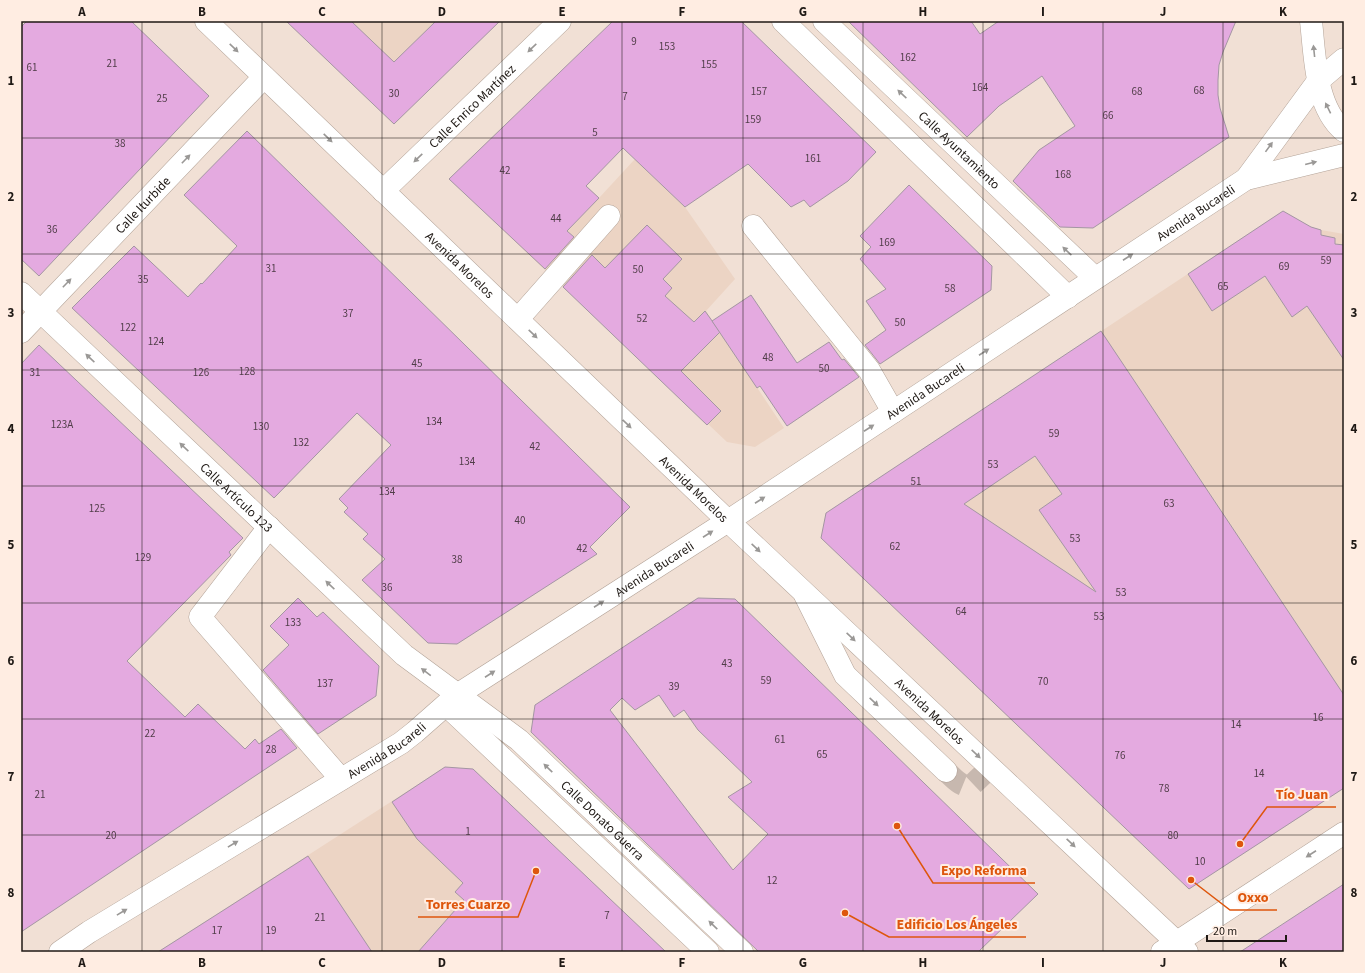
<svg xmlns="http://www.w3.org/2000/svg" width="1365" height="973" viewBox="0 0 1365 973" font-family="'Source Sans 3',sans-serif">
<rect width="100%" height="100%" fill="#f1e0d5"/>
<g fill="#ecd4c4">
<path d="M286,21h214l-106,103z"/>
<path d="M514,116l85,82 36,-39 50,48 50,72 -29,32 78,117 -29,19 -28,-5 -278,-263z"/>
<path d="M1283,211l28,16 10,3 23,4v554l-155,101 -368,-351 5,-25z"/>
<path d="M445,767l28,2 193,183h-508z"/>
</g>
<g fill="#e4aae0" stroke="#a496a3" fill-rule="evenodd">
<path d="M27,21h104l78,75 -170,180 -18,-17v-232z"/>
<path d="M286,21h65l43,41 42,-41h64l-106,103z"/>
<path d="M613,21h128l135,131 -28,29 -38,26 -6,-7 -13,7 -43,-43 -63,43 -62,-59 -37,38 13,12 -32,33 7,6 -29,32 -96,-90z"/>
<path d="M848,21h123l9,13 19,-13h237l-13,31 -4,13 -1,15v15l2,13 9,29 -136,91 -33,-1 -47,-46 26,-31 36,-24 -33,-50 -43,30 -32,31z"/>
<path d="M247,131l383,376 -40,40 7,7 -140,90 -29,-1 -66,-63 23,-21 -22,-20 5,-5 -24,-22 4,-4 -9,-9 52,-54 -34,-32 -83,85 -202,-190 62,-62 54,51 13,-14 1,1 35,-38 -53,-51z"/>
<path d="M909,185l83,81 -1,24 -111,74 -15,-19 21,-15 -20,-29 20,-12 -26,-30 11,-12 -11,-11z"/>
<path d="M1283,211l28,16 10,3v5l14,3v6l9,1v115l-37,-54 -15,11 -27,-41 -53,35 -24,-37z"/>
<path d="M647,225l35,34 -19,20 9,9 -7,8 29,26 11,-11 15,21 -39,39 40,40 -14,14 -144,-138 29,-32 13,13z"/>
<path d="M751,295l46,68 32,-21 13,18 2,-1 15,18 -72,49 -27,-40 -3,2 -45,-67z"/>
<path d="M1101,331l243,364v93l-155,101 -368,-351 5,-25zM1035,456l27,38 -23,16 57,82 -132,-88z"/>
<path d="M39,345l204,193 -14,14 2,3 -104,106 58,56 13,-13 47,45 10,-10 4,5 22,-15 16,19 -276,184v-568z"/>
<path d="M298,598l19,19 6,-5 56,54 -3,30 -58,38 -55,-64 26,-25 -19,-19z"/>
<path d="M698,598l37,1 303,295 -60,58h-219l-228,-220 4,-27zM659,695l15,22 10,-7 14,20 54,52 -24,15 40,37 -35,36 -123,-160 12,-12 13,12z"/>
<path d="M445,767l28,2 193,183h-248l46,-52 -9,-8 8,-9 -46,-44 -25,-37z"/>
<path d="M308,856l64,96h-214l69,-44z"/>
<path d="M1344,884v68h-104z"/>
</g>
<g fill="none" stroke-linecap="round" stroke-linejoin="round">
<path stroke="#c7b8af" stroke-width="22" stroke-dasharray="22 11" stroke-linecap="butt" d="M946,771c8,7 14,16 25,15l25,-24"/>
<defs>
<g id="minor">
<path d="M783,21l285,276"/>
<path id="s1" d="M824,21l271,257"/>
<path d="M1311,21c4,35 4,86 33,110"/>
<path id="s2" d="M383,191l177,-170"/>
<path d="M753,226l116,144 24,42"/>
<path id="s3" d="M21,293l383,362 115,85 223,212"/>
<path d="M518,319l91,-103"/>
<path id="s4" d="M21,332l243,-255"/>
<path d="M269,527l-69,90 141,162"/>
<path d="M805,595l40,80 101,96"/>
<path d="M446,705l262,247"/>
<path d="M1162,952l182,-119"/>
</g>
<g id="major">
<path id="s5" d="M206,21l522,500 459,431"/>
<path d="M1246,179l72,-98 26,-22"/>
<path id="s6" d="M60,952l29,-20 312,-189 14,-11 42,-37 271,-174 518,-342 98,-24"/>
</g>
</defs>
<use href="#minor" stroke="#b3a398" stroke-width="23"/>
<use href="#major" stroke="#b3a398" stroke-width="23"/>
<use href="#minor" stroke="#fff" stroke-width="22"/>
<use href="#major" stroke="#fff" stroke-width="22"/>
</g>
<defs><path id="oneway-solid" d="M-6-.8H1V-3.2L6.5 0L1 3.2V.8H-6Z"/></defs>
<g fill="#9a9896">
<use href="#oneway-solid" transform="translate(234 48) rotate(44)"/>
<use href="#oneway-solid" transform="translate(532 48) rotate(136)"/>
<use href="#oneway-solid" transform="translate(1314 51) rotate(-96)"/>
<use href="#oneway-solid" transform="translate(902 94) rotate(-137)"/>
<use href="#oneway-solid" transform="translate(1328 108) rotate(-116)"/>
<use href="#oneway-solid" transform="translate(328 138) rotate(44)"/>
<use href="#oneway-solid" transform="translate(1269 147) rotate(-54)"/>
<use href="#oneway-solid" transform="translate(418 158) rotate(136)"/>
<use href="#oneway-solid" transform="translate(186 159) rotate(-46)"/>
<use href="#oneway-solid" transform="translate(1311 163) rotate(-14)"/>
<use href="#oneway-solid" transform="translate(1067 251) rotate(-137)"/>
<use href="#oneway-solid" transform="translate(1128 257) rotate(-33)"/>
<use href="#oneway-solid" transform="translate(67 283) rotate(-46)"/>
<use href="#oneway-solid" transform="translate(533 334) rotate(44)"/>
<use href="#oneway-solid" transform="translate(984 352) rotate(-33)"/>
<use href="#oneway-solid" transform="translate(90 358) rotate(-137)"/>
<use href="#oneway-solid" transform="translate(627 424) rotate(44)"/>
<use href="#oneway-solid" transform="translate(869 428) rotate(-33)"/>
<use href="#oneway-solid" transform="translate(184 447) rotate(-137)"/>
<use href="#oneway-solid" transform="translate(760 500) rotate(-33)"/>
<use href="#oneway-solid" transform="translate(708 534) rotate(-33)"/>
<use href="#oneway-solid" transform="translate(756 548) rotate(43)"/>
<use href="#oneway-solid" transform="translate(330 585) rotate(-137)"/>
<use href="#oneway-solid" transform="translate(599 604) rotate(-33)"/>
<use href="#oneway-solid" transform="translate(851 637) rotate(43)"/>
<use href="#oneway-solid" transform="translate(426 672) rotate(-143)"/>
<use href="#oneway-solid" transform="translate(490 674) rotate(-33)"/>
<use href="#oneway-solid" transform="translate(874 702) rotate(43)"/>
<use href="#oneway-solid" transform="translate(976 754) rotate(43)"/>
<use href="#oneway-solid" transform="translate(548 768) rotate(-136)"/>
<use href="#oneway-solid" transform="translate(1071 843) rotate(43)"/>
<use href="#oneway-solid" transform="translate(233 844) rotate(-31)"/>
<use href="#oneway-solid" transform="translate(1311 854) rotate(147)"/>
<use href="#oneway-solid" transform="translate(122 912) rotate(-31)"/>
<use href="#oneway-solid" transform="translate(713 925) rotate(-136)"/>
</g>
<path fill="none" stroke="#1f1915" stroke-width="1" stroke-opacity="0.55" d="M142,21v931M262,21v931M382,21v931M502,21v931M622,21v931M743,21v931M863,21v931M983,21v931M1103,21v931M1223,21v931M21,138h1323M21,254h1323M21,370h1323M21,486h1323M21,603h1323M21,719h1323M21,835h1323"/>
<g text-anchor="middle" stroke-width="4" stroke-linejoin="round" paint-order="stroke">
<g font-size="11" fill="#503d48">
<text x="634" y="45">9</text>
<text x="667" y="50">153</text>
<text x="908" y="61">162</text>
<text x="112" y="67">21</text>
<text x="709" y="68">155</text>
<text x="32" y="71">61</text>
<text x="980" y="91">164</text>
<text x="1199" y="94">68</text>
<text x="759" y="95">157</text>
<text x="1137" y="95">68</text>
<text x="394" y="97">30</text>
<text x="625" y="100">7</text>
<text x="162" y="102">25</text>
<text x="1108" y="119">66</text>
<text x="753" y="123">159</text>
<text x="595" y="136">5</text>
<text x="120" y="147">38</text>
<text x="813" y="162">161</text>
<text x="505" y="174">42</text>
<text x="1063" y="178">168</text>
<text x="556" y="222">44</text>
<text x="52" y="233">36</text>
<text x="887" y="246">169</text>
<text x="1326" y="264">59</text>
<text x="1284" y="270">69</text>
<text x="271" y="272">31</text>
<text x="638" y="273">50</text>
<text x="143" y="283">35</text>
<text x="1223" y="290">65</text>
<text x="950" y="292">58</text>
<text x="348" y="317">37</text>
<text x="642" y="322">52</text>
<text x="900" y="326">50</text>
<text x="128" y="331">122</text>
<text x="156" y="345">124</text>
<text x="768" y="361">48</text>
<text x="417" y="367">45</text>
<text x="824" y="372">50</text>
<text x="247" y="375">128</text>
<text x="35" y="376">31</text>
<text x="201" y="376">126</text>
<text x="434" y="425">134</text>
<text x="62" y="428">123A</text>
<text x="261" y="430">130</text>
<text x="1054" y="437">59</text>
<text x="301" y="446">132</text>
<text x="535" y="450">42</text>
<text x="467" y="465">134</text>
<text x="993" y="468">53</text>
<text x="916" y="485">51</text>
<text x="387" y="495">134</text>
<text x="1169" y="507">63</text>
<text x="97" y="512">125</text>
<text x="520" y="524">40</text>
<text x="1075" y="542">53</text>
<text x="895" y="550">62</text>
<text x="582" y="552">42</text>
<text x="143" y="561">129</text>
<text x="457" y="563">38</text>
<text x="387" y="591">36</text>
<text x="1121" y="596">53</text>
<text x="961" y="615">64</text>
<text x="1099" y="620">53</text>
<text x="293" y="626">133</text>
<text x="727" y="667">43</text>
<text x="766" y="684">59</text>
<text x="1043" y="685">70</text>
<text x="325" y="687">137</text>
<text x="674" y="690">39</text>
<text x="1318" y="721">16</text>
<text x="1236" y="728">14</text>
<text x="150" y="737">22</text>
<text x="780" y="743">61</text>
<text x="271" y="753">28</text>
<text x="822" y="758">65</text>
<text x="1120" y="759">76</text>
<text x="1259" y="777">14</text>
<text x="1164" y="792">78</text>
<text x="40" y="798">21</text>
<text x="468" y="835">1</text>
<text x="111" y="839">20</text>
<text x="1173" y="839">80</text>
<text x="1200" y="865">10</text>
<text x="772" y="884">12</text>
<text x="607" y="919">7</text>
<text x="320" y="921">21</text>
<text x="217" y="934">17</text>
<text x="271" y="934">19</text>
</g>
<g font-size="13" fill="#1f1915" stroke="#ffede2">
<text dy="5" stroke="none"><textPath href="#s2" startOffset="123">Calle Enrico Martínez</textPath></text>
<text dy="5" stroke="none"><textPath href="#s1" startOffset="187">Calle Ayuntamiento</textPath></text>
<text dy="5" stroke="none"><textPath href="#s4" startOffset="176">Calle Iturbide</textPath></text>
<text dy="5" stroke="none"><textPath href="#s6" startOffset="1356">Avenida Bucareli</textPath></text>
<text dy="5" stroke="none"><textPath href="#s5" startOffset="352">Avenida Morelos</textPath></text>
<text dy="5" stroke="none"><textPath href="#s6" startOffset="1032">Avenida Bucareli</textPath></text>
<text dy="5" stroke="none"><textPath href="#s5" startOffset="676">Avenida Morelos</textPath></text>
<text dy="5" stroke="none"><textPath href="#s3" startOffset="297">Calle Artículo 123</textPath></text>
<text dy="5" stroke="none"><textPath href="#s6" startOffset="708">Avenida Bucareli</textPath></text>
<text dy="5" stroke="none"><textPath href="#s5" startOffset="1000">Avenida Morelos</textPath></text>
<text dy="5" stroke="none"><textPath href="#s6" startOffset="384">Avenida Bucareli</textPath></text>
<text dy="5" stroke="none"><textPath href="#s3" startOffset="786">Calle Donato Guerra</textPath></text>
</g>
</g>
<path fill="none" stroke="#de560c" stroke-width="1.5" d="M1240 844L1267 807H1336M897 826L933 883H1035M1191 880L1230 910H1277M536 871L518 917H418M845 913L889 937H1026"/>
<g fill="#de560c" stroke="#ffede2" stroke-width="1.5">
<circle cx="1240" cy="844" r="4"/>
<circle cx="897" cy="826" r="4"/>
<circle cx="1191" cy="880" r="4"/>
<circle cx="536" cy="871" r="4"/>
<circle cx="845" cy="913" r="4"/>
</g>
<g font-size="14" text-anchor="middle" font-weight="bold" fill="#de560c" stroke="#ffede2" stroke-width="4" stroke-linejoin="round" paint-order="stroke">
<text x="1302" y="799">Tío Juan</text>
<text x="984" y="875">Expo Reforma</text>
<text x="1253" y="902">Oxxo</text>
<text x="468" y="909">Torres Cuarzo</text>
<text x="957" y="929">Edificio Los Ángeles</text>
</g>
<rect width="1365" height="973" fill="none" stroke="#ffede2" stroke-width="44"/>
<path d="M1207 935v6h79v-6" fill="none" stroke="#1f1915" stroke-width="2"/>
<text x="1213" y="935" font-size="12" fill="#1f1915" stroke="#ffede2" stroke-width="3" paint-order="stroke">20 m</text>
<rect x="22" y="22" width="1321" height="929" fill="none" stroke="#1f1915" stroke-width="1.5"/>
<g font-size="13" text-anchor="middle" font-weight="bold" fill="#1f1915">
<text x="82" y="16">A</text>
<text x="202" y="16">B</text>
<text x="322" y="16">C</text>
<text x="442" y="16">D</text>
<text x="562" y="16">E</text>
<text x="682" y="16">F</text>
<text x="803" y="16">G</text>
<text x="923" y="16">H</text>
<text x="1043" y="16">I</text>
<text x="1163" y="16">J</text>
<text x="1283" y="16">K</text>
<text x="11" y="85">1</text>
<text x="1354" y="85">1</text>
<text x="11" y="201">2</text>
<text x="1354" y="201">2</text>
<text x="11" y="317">3</text>
<text x="1354" y="317">3</text>
<text x="11" y="433">4</text>
<text x="1354" y="433">4</text>
<text x="11" y="549">5</text>
<text x="1354" y="549">5</text>
<text x="11" y="665">6</text>
<text x="1354" y="665">6</text>
<text x="11" y="781">7</text>
<text x="1354" y="781">7</text>
<text x="11" y="897">8</text>
<text x="1354" y="897">8</text>
<text x="82" y="967">A</text>
<text x="202" y="967">B</text>
<text x="322" y="967">C</text>
<text x="442" y="967">D</text>
<text x="562" y="967">E</text>
<text x="682" y="967">F</text>
<text x="803" y="967">G</text>
<text x="923" y="967">H</text>
<text x="1043" y="967">I</text>
<text x="1163" y="967">J</text>
<text x="1283" y="967">K</text>
</g>
</svg>
